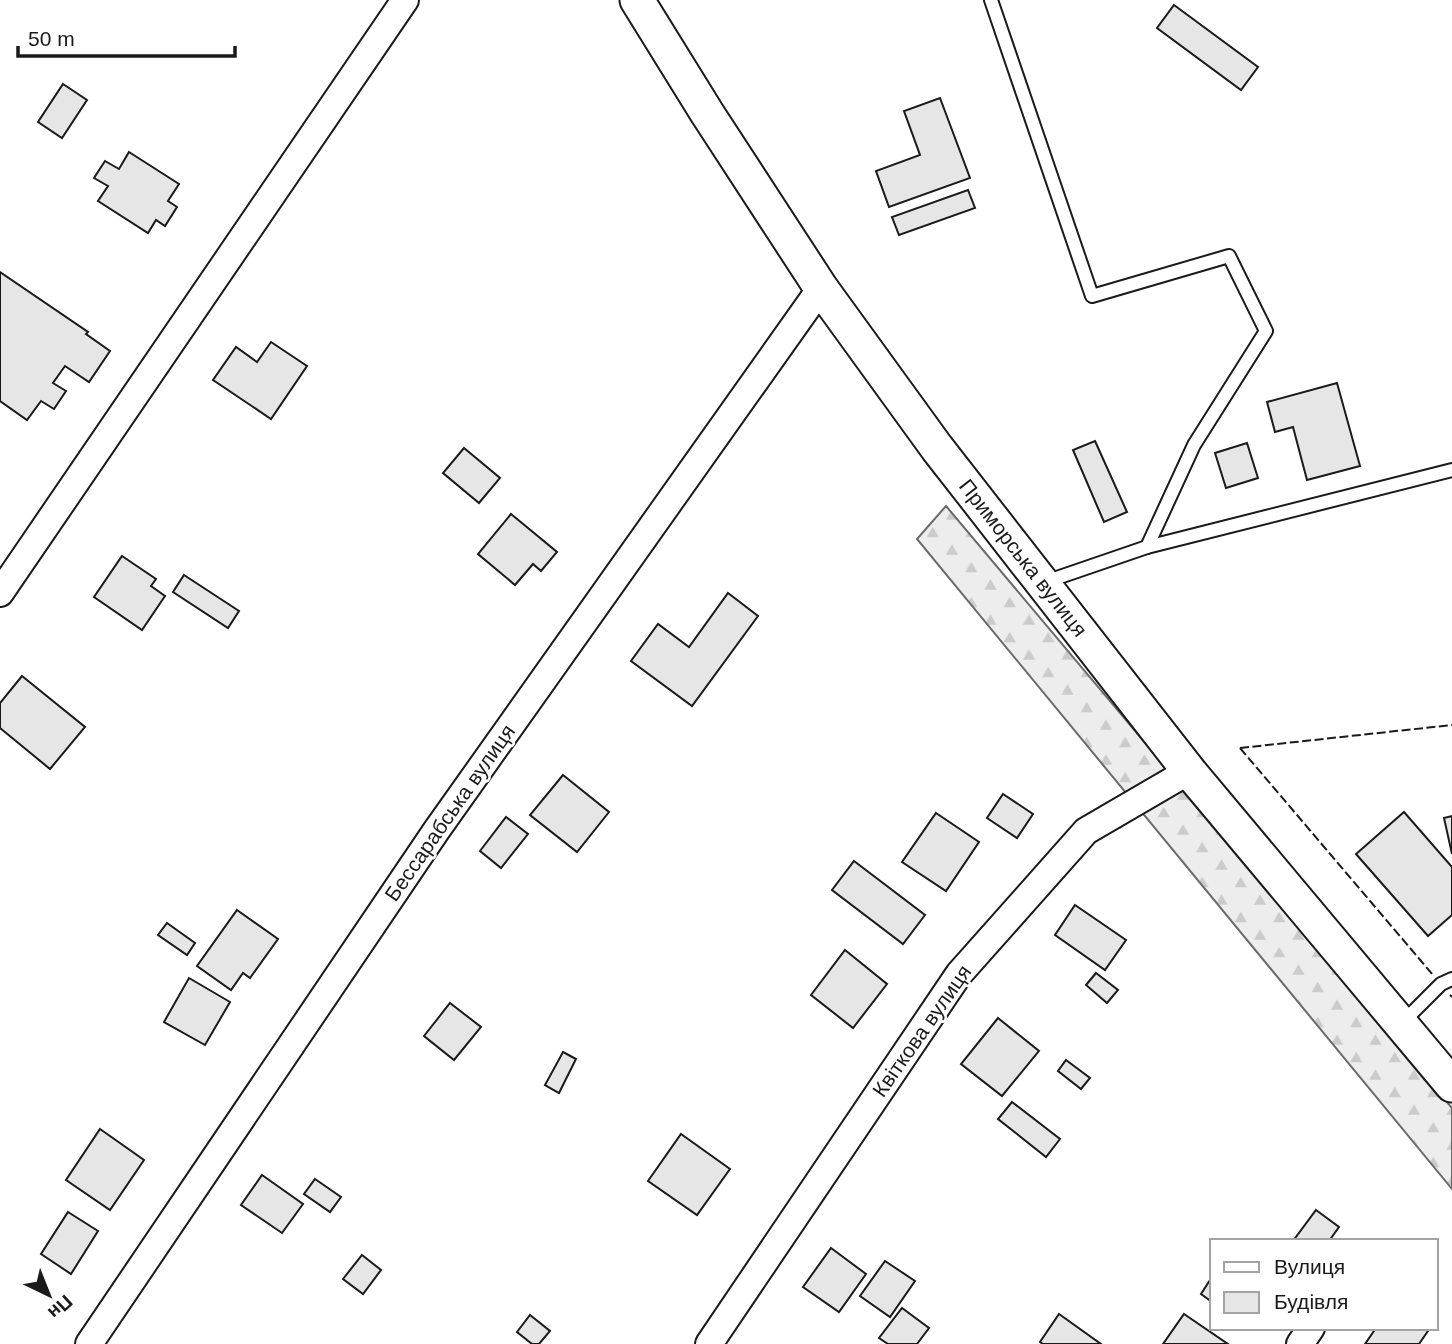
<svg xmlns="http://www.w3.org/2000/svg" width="1452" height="1344" viewBox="0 0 1452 1344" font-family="Helvetica,sans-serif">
<defs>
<pattern id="forest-firs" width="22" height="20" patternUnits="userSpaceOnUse" patternTransform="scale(1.75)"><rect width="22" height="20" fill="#ededed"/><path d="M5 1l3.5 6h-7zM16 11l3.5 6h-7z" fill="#cbcbcb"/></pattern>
</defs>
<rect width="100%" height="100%" fill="#fff"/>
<path fill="url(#forest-firs)" stroke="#6a6a6a" stroke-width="2" d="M946,506l506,602v81l-535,-650z"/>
<g fill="#e6e6e6" stroke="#1a1a1a" stroke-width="2">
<path d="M1174,5l84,62 -17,23 -84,-62z"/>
<path d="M63,84l24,16 -25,38 -24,-16z"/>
<path d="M940,98l30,80 -81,29 -13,-36 44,-16 -16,-44z"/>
<path d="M129,152l50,32 -11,17 9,6 -12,19 -9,-6 -8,13 -50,-32 10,-15 -14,-8 11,-17 14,8z"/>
<path d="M968,190l7,18 -76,27 -7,-18z"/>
<path d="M0,272l88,60 -2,2 24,17 -21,31 -24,-16 -12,17 13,8 -12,18 -13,-8 -14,19 -27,-19z"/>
<path d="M271,342l36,24 -36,53 -58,-39 23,-33 21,15z"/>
<path d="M1337,383l23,83 -53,14 -14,-53 -18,5 -8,-30z"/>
<path d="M1095,441l32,71 -23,10 -31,-72z"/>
<path d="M1247,443l11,35 -32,10 -11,-35z"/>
<path d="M464,448l36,30 -21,25 -36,-30z"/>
<path d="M511,514l46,38 -16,19 -8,-7 -18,21 -37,-31z"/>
<path d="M122,556l34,23 -5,7 14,10 -23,34 -48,-33z"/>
<path d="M184,575l55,36 -11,17 -55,-36z"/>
<path d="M728,593l30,23 -66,90 -61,-45 27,-37 31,23z"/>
<path d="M22,676l63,51 -35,42 -50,-41v-25z"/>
<path d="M563,775l46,37 -32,40 -47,-37z"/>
<path d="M1003,794l30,20 -16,24 -30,-20z"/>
<path d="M1404,812l48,55v48l-24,21 -72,-82z"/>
<path d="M936,813l43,29 -33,49 -44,-29z"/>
<path d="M1452,816v38l-8,-36z"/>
<path d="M506,817l22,17 -27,34 -21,-17z"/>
<path d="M854,861l71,54 -22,29 -71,-54z"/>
<path d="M1075,905l51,35 -21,30 -50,-35z"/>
<path d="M237,910l41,29 -28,39 -7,-5 -12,17 -34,-24z"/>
<path d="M167,923l28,20 -8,12 -29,-20z"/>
<path d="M845,950l42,34 -34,44 -42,-33z"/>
<path d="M1096,973l22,17 -11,13 -21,-18z"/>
<path d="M189,978l41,24 -25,43 -41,-23z"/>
<path d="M450,1003l31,24 -27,33 -30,-24z"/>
<path d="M998,1018l41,33 -37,45 -41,-32z"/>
<path d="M563,1052l13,7 -17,34 -14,-8z"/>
<path d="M1066,1060l24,18 -9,11 -23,-18z"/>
<path d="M1012,1102l48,37 -14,18 -48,-38z"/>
<path d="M100,1129l44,31 -34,50 -44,-30z"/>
<path d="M681,1134l49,35 -33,46 -49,-34z"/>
<path d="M262,1175l41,29 -21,29 -41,-28z"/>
<path d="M315,1179l26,18 -11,15 -26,-18z"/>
<path d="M1316,1210l23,17 -10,14h-36z"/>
<path d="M68,1212l30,19 -27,43 -30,-20z"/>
<path d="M831,1248l35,26 -27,38 -36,-25z"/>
<path d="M362,1255l19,15 -18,24 -20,-15z"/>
<path d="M885,1261l30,20 -25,36 -30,-21z"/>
<path d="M1212,1277v25l-11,-8z"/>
<path d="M902,1308l27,20 -12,16h-29l-9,-6z"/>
<path d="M1059,1314l42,30h-58l-3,-2z"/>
<path d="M1184,1314l44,30h-65z"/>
<path d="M530,1315l20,16 -11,13h-7l-15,-12z"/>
<path d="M1376,1328h54l-11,16h-54z"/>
</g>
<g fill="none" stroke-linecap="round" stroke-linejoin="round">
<defs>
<g id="service">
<path d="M991,0l101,296 137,-40 37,75 -72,114 -47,102"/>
<path d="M1045,582l102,-35 305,-77"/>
<path d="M1401,1024l40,-40 11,-5"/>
</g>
<g id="minor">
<path d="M0,593l405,-593"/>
<path d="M89,1344l347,-513 385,-543"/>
<path d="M709,1344l250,-370 127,-143 103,-60"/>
<path d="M1300,1344l11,-16"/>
</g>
<path id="tertiary" d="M637,0l70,113 114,175 116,160 252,323 263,314"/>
</defs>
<use href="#service" stroke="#1a1a1a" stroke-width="16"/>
<use href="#minor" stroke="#1a1a1a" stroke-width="30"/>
<use href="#tertiary" stroke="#1a1a1a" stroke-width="37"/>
<use href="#service" stroke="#fff" stroke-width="12"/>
<use href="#minor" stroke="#fff" stroke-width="26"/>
<use href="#tertiary" stroke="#fff" stroke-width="33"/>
<g stroke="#1a1a1a" stroke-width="2" stroke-dasharray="9 3.5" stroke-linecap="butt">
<path d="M1240,748l193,227"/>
<path d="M1240,748l212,-23"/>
<path d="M1450,995l2,2"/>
</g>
</g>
<g text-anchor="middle" stroke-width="5" stroke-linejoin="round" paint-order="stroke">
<g font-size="21" fill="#1a1a1a" stroke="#fff">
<text transform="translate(1023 558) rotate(52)" y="7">Приморська вулиця</text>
<text transform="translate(450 813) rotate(-55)" y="7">Бессарабська вулиця</text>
<text transform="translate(922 1031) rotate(-55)" y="7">Квіткова вулиця</text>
</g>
</g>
<rect x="1210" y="1239" width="228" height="91" fill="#ffffff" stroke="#a3a3a3" stroke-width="2"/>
<rect x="1224" y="1262" width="35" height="10" fill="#ffffff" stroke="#a3a3a3" stroke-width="2"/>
<text x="1274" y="1274" font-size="21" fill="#1a1a1a">Вулиця</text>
<rect x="1224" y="1292" width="35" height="21" fill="#e6e6e6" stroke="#a3a3a3" stroke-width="2"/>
<text x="1274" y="1309" font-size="21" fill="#1a1a1a">Будівля</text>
<g transform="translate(49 1295) rotate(137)" stroke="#ffffff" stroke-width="5" paint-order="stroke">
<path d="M0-5L12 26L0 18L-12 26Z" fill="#1a1a1a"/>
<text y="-10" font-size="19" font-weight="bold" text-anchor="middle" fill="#1a1a1a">Пн</text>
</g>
<path d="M18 46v10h217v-10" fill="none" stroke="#1a1a1a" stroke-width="3.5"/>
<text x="28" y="46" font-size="21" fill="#1a1a1a" stroke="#ffffff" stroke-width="5" paint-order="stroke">50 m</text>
</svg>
